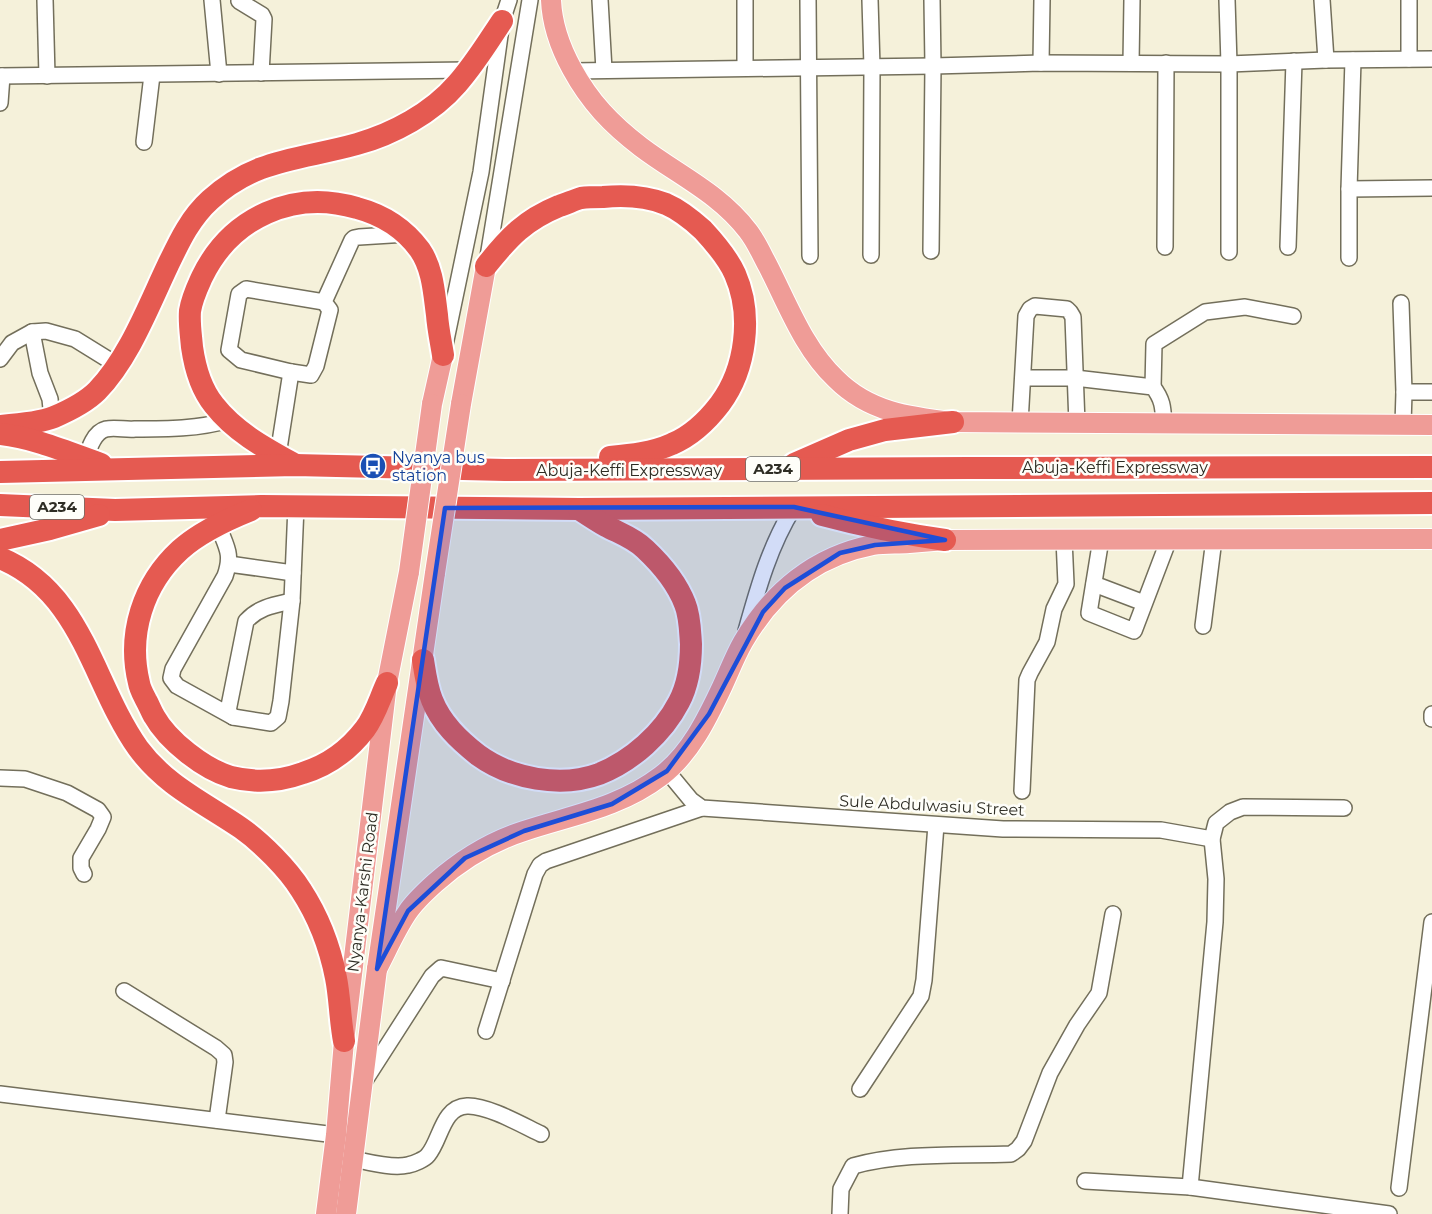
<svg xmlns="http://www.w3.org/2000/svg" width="1432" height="1214" viewBox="0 0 1432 1214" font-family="Montserrat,sans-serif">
<rect width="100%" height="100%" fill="#f5f1da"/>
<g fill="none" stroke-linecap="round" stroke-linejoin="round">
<defs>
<g id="minor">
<path d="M45,0l2,76"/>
<path d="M212,0l7,74"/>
<path d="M600,0l4,70"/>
<path d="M808,0l2,256"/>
<path d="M870,0l2,67 -1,188"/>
<path d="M1227,0l2,64v188"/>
<path d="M1322,0l4,60"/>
<path d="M239,1l23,14 2,4 -3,54"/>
<path d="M1409,59v-59"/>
<path d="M1041,63l1,-63"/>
<path d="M1131,63l1,-63"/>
<path d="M745,68v-68"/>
<path d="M573,71l360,-5 108,-3 188,1 97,-4 106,-1"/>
<path d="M0,76l468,-6"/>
<path d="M0,103l2,-27"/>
<path d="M144,142l8,-67"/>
<path d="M1349,189l83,-1"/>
<path d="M1165,247l1,-184"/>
<path d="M1288,247l6,-186"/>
<path d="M931,251l2,-185 -1,-66"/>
<path d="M1349,258v-69l4,-129"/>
<path d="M487,263l43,-263"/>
<path d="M324,302l-78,-13 -7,5 -10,56 12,10 50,12 20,3 5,-9 14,-56 -6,-8 28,-62 2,-2 5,-1 48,-3"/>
<path d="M1401,303l3,89 -1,33"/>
<path d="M32,332l8,41 10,26 2,19"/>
<path d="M445,345l36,-173 21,-151 7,-21"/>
<path d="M0,359l12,-16 20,-11 14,-1 29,8 42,26"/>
<path d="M1023,378h52l78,9c10,13 10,21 11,37"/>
<path d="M1153,387l1,-43 51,-32 40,-5 48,9"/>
<path d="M1404,392h28"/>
<path d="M1020,423l6,-107 4,-7 5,-3 32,3 3,3 3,5 4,107"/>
<path d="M278,455l13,-83"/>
<path d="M86,459c3,-11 8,-27 20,-30 9,-2 20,1 29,0 31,0 64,0 94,-9"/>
<path d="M218,525c8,22 15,28 7,51l-52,93 -2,9 6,8 56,31 38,6 7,-6 3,-16 11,-100 4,-95"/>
<path d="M1101,539l-12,74 45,18 35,-92"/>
<path d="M229,564l64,9"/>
<path d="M1094,584l50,19"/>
<path d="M1203,626l11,-87"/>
<path d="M746,631c12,-43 24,-86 48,-124"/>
<path d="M1432,714v5"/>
<path d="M233,717l-5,-6 18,-90c13,-14 28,-16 46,-20"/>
<path d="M667,771l24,29 11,8 301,21 158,1 51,9"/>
<path d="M0,778l25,1 42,14 31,17 5,7 -5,12 -17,29v10l3,6"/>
<path d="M1022,791l5,-111 3,-7 17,-31 7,-33 12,-25 -2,-45"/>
<path d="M124,991l92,57 8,7 1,7 -8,58"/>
<path d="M486,1031l49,-157 5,-9 6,-4 156,-53"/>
<path d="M364,1082l68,-106 9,-8 61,13"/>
<path d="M860,1089l61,-93 3,-16 12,-155"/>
<path d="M0,1094l336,41"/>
<path d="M353,1159c15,3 40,10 55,6 6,-1 17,-6 20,-10 13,-15 14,-48 39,-49 20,-1 55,19 74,28"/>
<path d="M1085,1181l105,6 199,27"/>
<path d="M1190,1187l25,-265 1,-43 -4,-40 4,-16 14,-11 13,-5 101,1"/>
<path d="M1399,1188l33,-266"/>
<path d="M840,1214l1,-25 12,-23c50,-14 106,-10 158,-12l7,-5 6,-8 26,-68 27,-48 22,-32 14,-79"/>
</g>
<g id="major">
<path d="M551,0c1,25 9,47 21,69 18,33 39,55 69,78 37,28 78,46 107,84 8,10 14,24 20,35 20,39 36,83 68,113 33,33 73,38 117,43l479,3"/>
<path d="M432,404l11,-49"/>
<path d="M461,404l25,-138"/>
<path d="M377,969c10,-19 18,-38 30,-56 7,-11 18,-21 28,-30 26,-23 55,-41 89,-52 48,-16 95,-23 137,-55 29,-22 46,-57 61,-89 7,-15 13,-31 21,-45 29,-50 72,-86 130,-97 12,-2 24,-1 36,-2 12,-1 24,-2 36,-3l487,-1"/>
<path d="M326,1214l10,-79 8,-94 43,-358 22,-111"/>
<path d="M346,1214l31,-245 58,-396"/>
</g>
<g id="highway">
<path d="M486,266c23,-29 39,-46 73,-60 7,-2 15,-6 22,-8 7,-1 15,-1 22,-1 21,-2 43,-1 63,7 14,6 26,16 37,26 12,13 25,28 32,44 18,41 11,95 -15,130 -13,17 -29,32 -48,40 -20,9 -41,11 -62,13"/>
<path d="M0,426c13,-1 42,-4 54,-9 14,-6 32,-15 43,-26 32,-33 51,-84 71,-126 11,-23 22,-47 42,-65 46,-42 90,-40 147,-56 36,-10 75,-31 100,-60 17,-19 31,-42 45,-63"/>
<path d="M0,434c32,3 70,19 101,30"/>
<path d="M294,464c-29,-16 -59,-32 -80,-59 -13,-16 -19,-37 -22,-58 -1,-12 -3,-24 -2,-36 2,-13 7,-23 12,-34 29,-60 92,-88 155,-69 26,7 47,20 63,42 13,19 14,43 17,65 1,14 4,27 6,40"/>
<path d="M794,464l55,-24 36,-10 68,-8"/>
<path d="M0,472l295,-7 210,5 463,-2 464,-1"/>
<path d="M0,505l115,5 146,-4 318,3 853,-6"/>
<path d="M251,510c-25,10 -51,22 -71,40 -37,34 -53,84 -41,133 1,6 4,11 7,17 3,5 5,11 8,16 14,25 50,53 77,61 24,6 50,4 72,-4 26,-8 46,-23 62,-44 10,-13 15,-31 22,-46"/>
<path d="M822,515c41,11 81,19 123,25"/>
<path d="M0,540l50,-11 49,-14"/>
<path d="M0,558c83,34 92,125 138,190 28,38 65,54 103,80 20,14 47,41 60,62 17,26 29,57 35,88 4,20 4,42 8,63"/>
<path d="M423,660c2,13 4,28 9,40 9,23 27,40 46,55 33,24 83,33 121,19 33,-13 64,-41 80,-72 9,-17 12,-39 12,-58 -1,-13 -1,-28 -6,-40 -8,-21 -24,-40 -40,-55 -11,-11 -26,-16 -39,-23 -9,-5 -18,-11 -27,-17"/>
</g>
</defs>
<use href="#minor" stroke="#736f5b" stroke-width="18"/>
<use href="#major" stroke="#fff" stroke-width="22"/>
<use href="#highway" stroke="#fff" stroke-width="26"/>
<use href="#minor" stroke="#fff" stroke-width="15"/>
<use href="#major" stroke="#ef9c97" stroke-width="20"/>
<use href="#highway" stroke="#e55a51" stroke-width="22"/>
<defs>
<g id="major-bridge">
<path d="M409,572l23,-168"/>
<path d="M435,573l26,-169"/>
</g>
</defs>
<use href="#major-bridge" stroke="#fff" stroke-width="22" stroke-linecap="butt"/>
<use href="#major-bridge" stroke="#ef9c97" stroke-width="20"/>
</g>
<path fill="#1d4ed8" fill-opacity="0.2" stroke="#1d4ed8" stroke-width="4.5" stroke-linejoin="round" d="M794,507l151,33 -70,5 -35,8 -55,35 -22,24 -54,102 -42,57 -55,33 -88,27 -59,27 -57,53 -31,58 68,-461z"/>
<defs>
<symbol id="bus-disc" viewBox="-11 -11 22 22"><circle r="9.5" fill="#1a4fb4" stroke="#fefef9"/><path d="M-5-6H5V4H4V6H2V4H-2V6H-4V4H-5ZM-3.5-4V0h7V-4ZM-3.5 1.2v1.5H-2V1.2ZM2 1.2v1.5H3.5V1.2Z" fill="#fff"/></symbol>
</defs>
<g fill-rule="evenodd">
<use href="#bus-disc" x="358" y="451" width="30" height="30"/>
</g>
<g text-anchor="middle" stroke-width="5" stroke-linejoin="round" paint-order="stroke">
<g fill="#fefef9" stroke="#6c6c64" stroke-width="1.5">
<rect x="746" y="457" width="54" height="24" rx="4.5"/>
<rect x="30" y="495" width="54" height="24" rx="4.5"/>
</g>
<g font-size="15" font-weight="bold" fill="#2e2d24">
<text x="773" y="474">A234</text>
<text x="57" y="512">A234</text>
</g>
<g font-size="16" fill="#164399" stroke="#fefef9" text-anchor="start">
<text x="392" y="463">Nyanya bus<tspan x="392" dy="18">station</tspan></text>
</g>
<g font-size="16" fill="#2e2d24" stroke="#fefef9">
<text x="1115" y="473">Abuja-Keffi Expressway</text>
<text x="629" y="476">Abuja-Keffi Expressway</text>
<text transform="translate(932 805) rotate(3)" y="6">Sule Abdulwasiu Street</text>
<text transform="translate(362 892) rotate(-83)" y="6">Nyanya-Karshi Road</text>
</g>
</g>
</svg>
